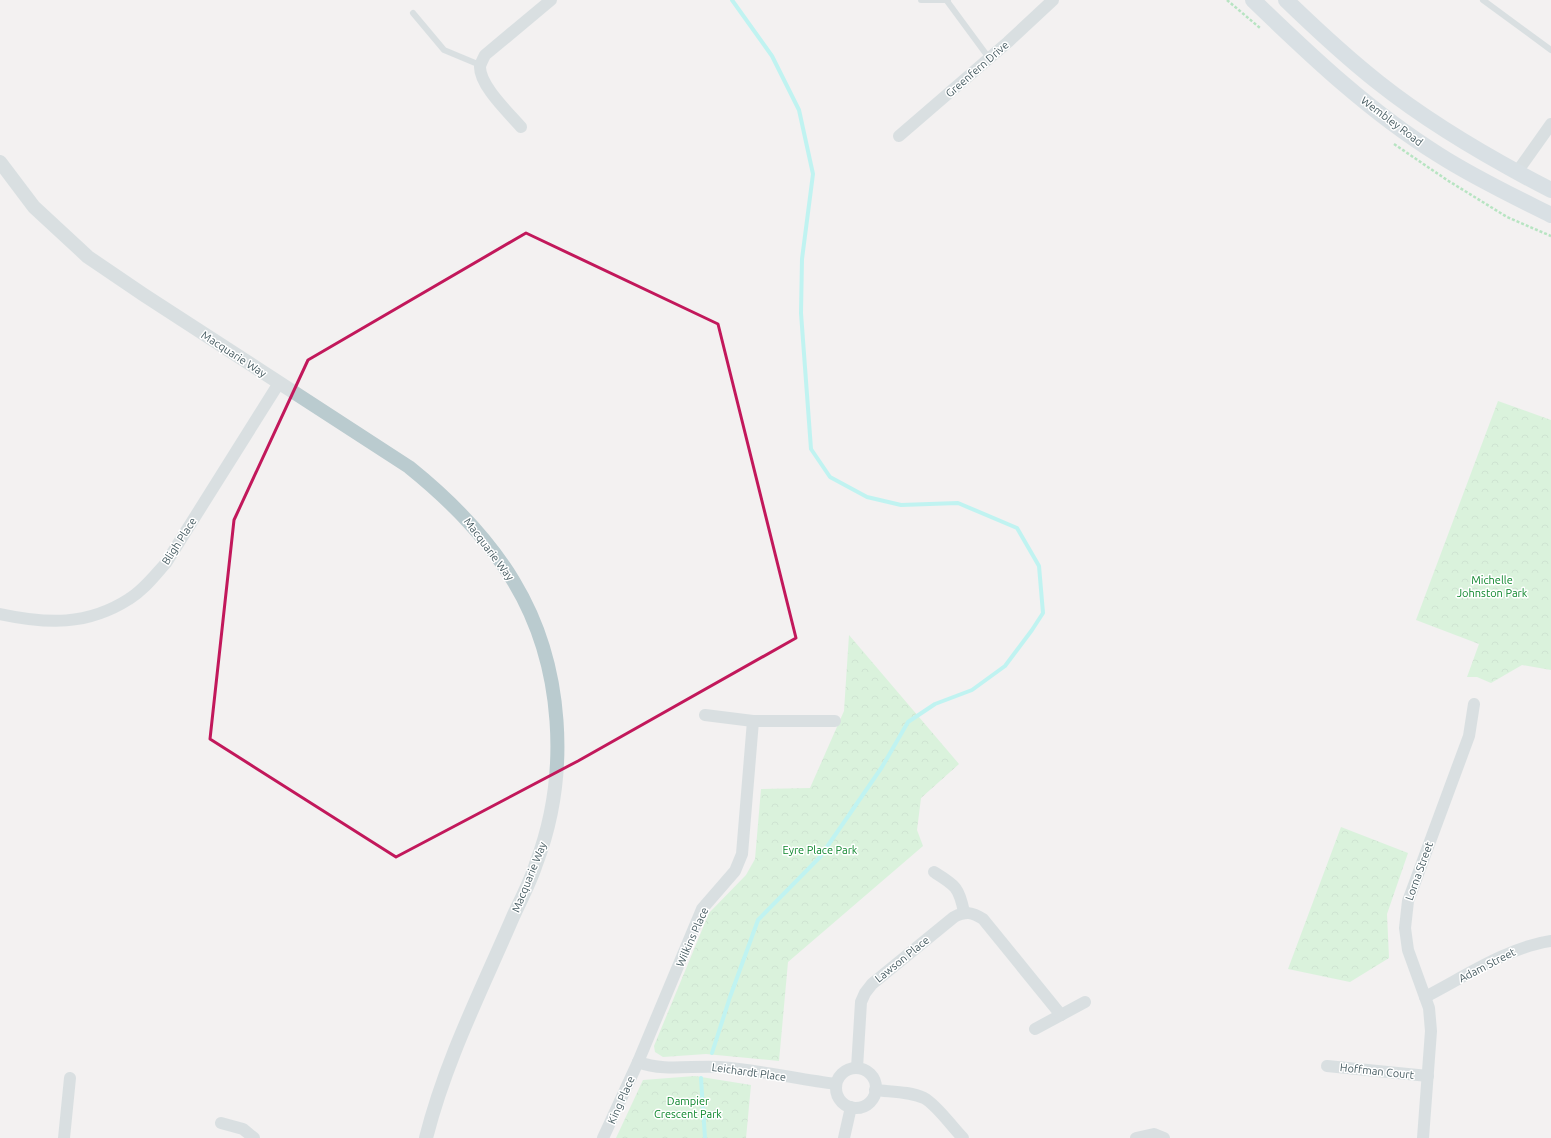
<svg xmlns="http://www.w3.org/2000/svg" width="1551" height="1138" viewBox="0 0 1551 1138" font-family="Ubuntu,sans-serif">
<defs>
<pattern id="forest-crowns" width="20" height="18" patternUnits="userSpaceOnUse"><rect width="20" height="18" fill="#bcf4c4"/><path d="M2 6a3 3 0 1 1 6 0M12 15a3 3 0 1 1 6 0" fill="none" stroke="#a3d3ab"/></pattern>
</defs>
<rect width="100%" height="100%" fill="#f3f1f1"/>
<g fill="url(#forest-crowns)">
<path d="M1498,401l53,19v250l-29,-5 -31,18 -14,-6h-10l12,-33 -63,-24z"/>
<path d="M849,635l110,129 -38,34 -4,32 6,16 -135,116 -9,99 -73,-7 -43,3 -8,-5 -1,-6 55,-133 37,-38 9,-16 6,-70 49,-1 34,-77z"/>
<path d="M1341,827l67,26 -21,61 2,44 -39,24 -62,-13z"/>
<path d="M695,1076l56,9 -5,53h-130l27,-58z"/>
</g>
<g fill="none" stroke-linecap="round" stroke-linejoin="round">
<g stroke="#84f6f1" stroke-width="4">
<path d="M712,1053l18,-56 28,-77 62,-63 62,-90 26,-45 27,-18 37,-14 33,-24 27,-36 11,-17 -4,-47 -22,-38 -59,-25 -57,2 -34,-8 -37,-20 -19,-28 -10,-136 1,-54 11,-85 -14,-64 -27,-54 -40,-56"/>
<path d="M701,1078l4,60"/>
</g>
<g stroke="#70d68a" stroke-width="2.5" stroke-dasharray="3 2" stroke-linecap="butt">
<path d="M1227,0l33,28"/>
<path d="M1394,144l53,36 60,37 44,19"/>
</g>
<g stroke="#bacbcf" stroke-width="6">
<path d="M921,0h27"/>
<path d="M1483,0l68,50"/>
<path d="M947,1l42,57"/>
<path d="M413,13l31,37 36,15"/>
</g>
<g stroke="#bacbcf" stroke-width="12">
<path d="M521,127c-12,-14 -42,-42 -41,-61 1,-3 3,-7 5,-11l66,-55"/>
<path d="M899,136l109,-94 45,-42"/>
<path d="M1517,172l34,-48"/>
<path d="M0,614c47,10 87,12 129,-15 15,-9 26,-24 37,-36l113,-180"/>
<path d="M705,715l48,6h82"/>
<path d="M934,872c21,13 25,15 30,40"/>
<path d="M1425,997c39,-20 83,-50 126,-56"/>
<path d="M1035,1029l50,-27"/>
<path d="M638,1062c27,10 54,3 82,5 38,3 78,12 116,17"/>
<path d="M1327,1066l101,10"/>
<path d="M857,1068l4,-66 4,-9 7,-9 82,-67c12,-6 18,-5 29,2l78,96"/>
<circle cx="856" cy="1088" r="20"/>
<path d="M875,1090c16,2 34,1 49,8 13,7 28,29 39,40"/>
<path d="M221,1123l22,6 11,9"/>
<path d="M64,1138l6,-60"/>
<path d="M603,1138l35,-76 64,-153 33,-38 7,-17 11,-133"/>
<path d="M844,1138l7,-31"/>
<path d="M1136,1138l18,-4 10,4"/>
<path d="M1423,1138l8,-107 -2,-23 -21,-58 -3,-22 3,-27 61,-165 5,-32"/>
</g>
<path stroke="#bacbcf" stroke-width="14" d="M0,162l34,45 54,50 56,38 265,172c41,33 78,70 105,115 50,83 56,193 22,282 -6,19 -16,37 -24,55 -31,72 -67,143 -86,219"/>
<g stroke="#bbcdd4" stroke-width="16">
<path d="M1253,0c58,56 117,112 186,155 36,23 74,41 112,60"/>
<path d="M1286,0c30,29 60,57 93,83 53,42 112,76 172,107"/>
</g>
</g>
<path d="M0 0H1551V1138H0ZM526,233l192,91 78,314 -218,123 -182,96 -186,-118 24,-219 74,-160z" fill="#f3f1f1" fill-opacity=".55" fill-rule="evenodd"/>
<path fill="none" stroke="#c2185b" stroke-width="3" stroke-linejoin="round" d="M526,233l192,91 78,314 -218,123 -182,96 -186,-118 24,-219 74,-160z"/>
<g text-anchor="middle" stroke-width="3" stroke-linejoin="round" paint-order="stroke">
<g font-size="11" fill="#465b61" stroke="#fff">
<text transform="translate(977 69) rotate(-41)" y="4">Greenfern Drive</text>
<text transform="translate(1392 121) rotate(37)" y="4">Wembley Road</text>
<text transform="translate(234 354) rotate(33)" y="4">Macquarie Way</text>
<text transform="translate(179 541) rotate(-57)" y="4">Bligh Place</text>
<text transform="translate(489 549) rotate(53)" y="4">Macquarie Way</text>
<text transform="translate(1419 871) rotate(-70)" y="4">Lorna Street</text>
<text transform="translate(529 877) rotate(-68)" y="4">Macquarie Way</text>
<text transform="translate(692 937) rotate(-66)" y="4">Wilkins Place</text>
<text transform="translate(902 959) rotate(-39)" y="4">Lawson Place</text>
<text transform="translate(1487 965) rotate(-27)" y="4">Adam Street</text>
<text transform="translate(1377 1071) rotate(6)" y="4">Hoffman Court</text>
<text transform="translate(749 1072) rotate(8)" y="4">Leichardt Place</text>
<text transform="translate(621 1100) rotate(-66)" y="4">King Place</text>
</g>
<g font-size="11" fill="#0d862c" stroke="#fff">
<text x="1492" y="584">Michelle<tspan x="1492" dy="13">Johnston Park</tspan></text>
<text x="820" y="854">Eyre Place Park</text>
<text x="688" y="1105">Dampier<tspan x="688" dy="13">Crescent Park</tspan></text>
</g>
</g>
</svg>
